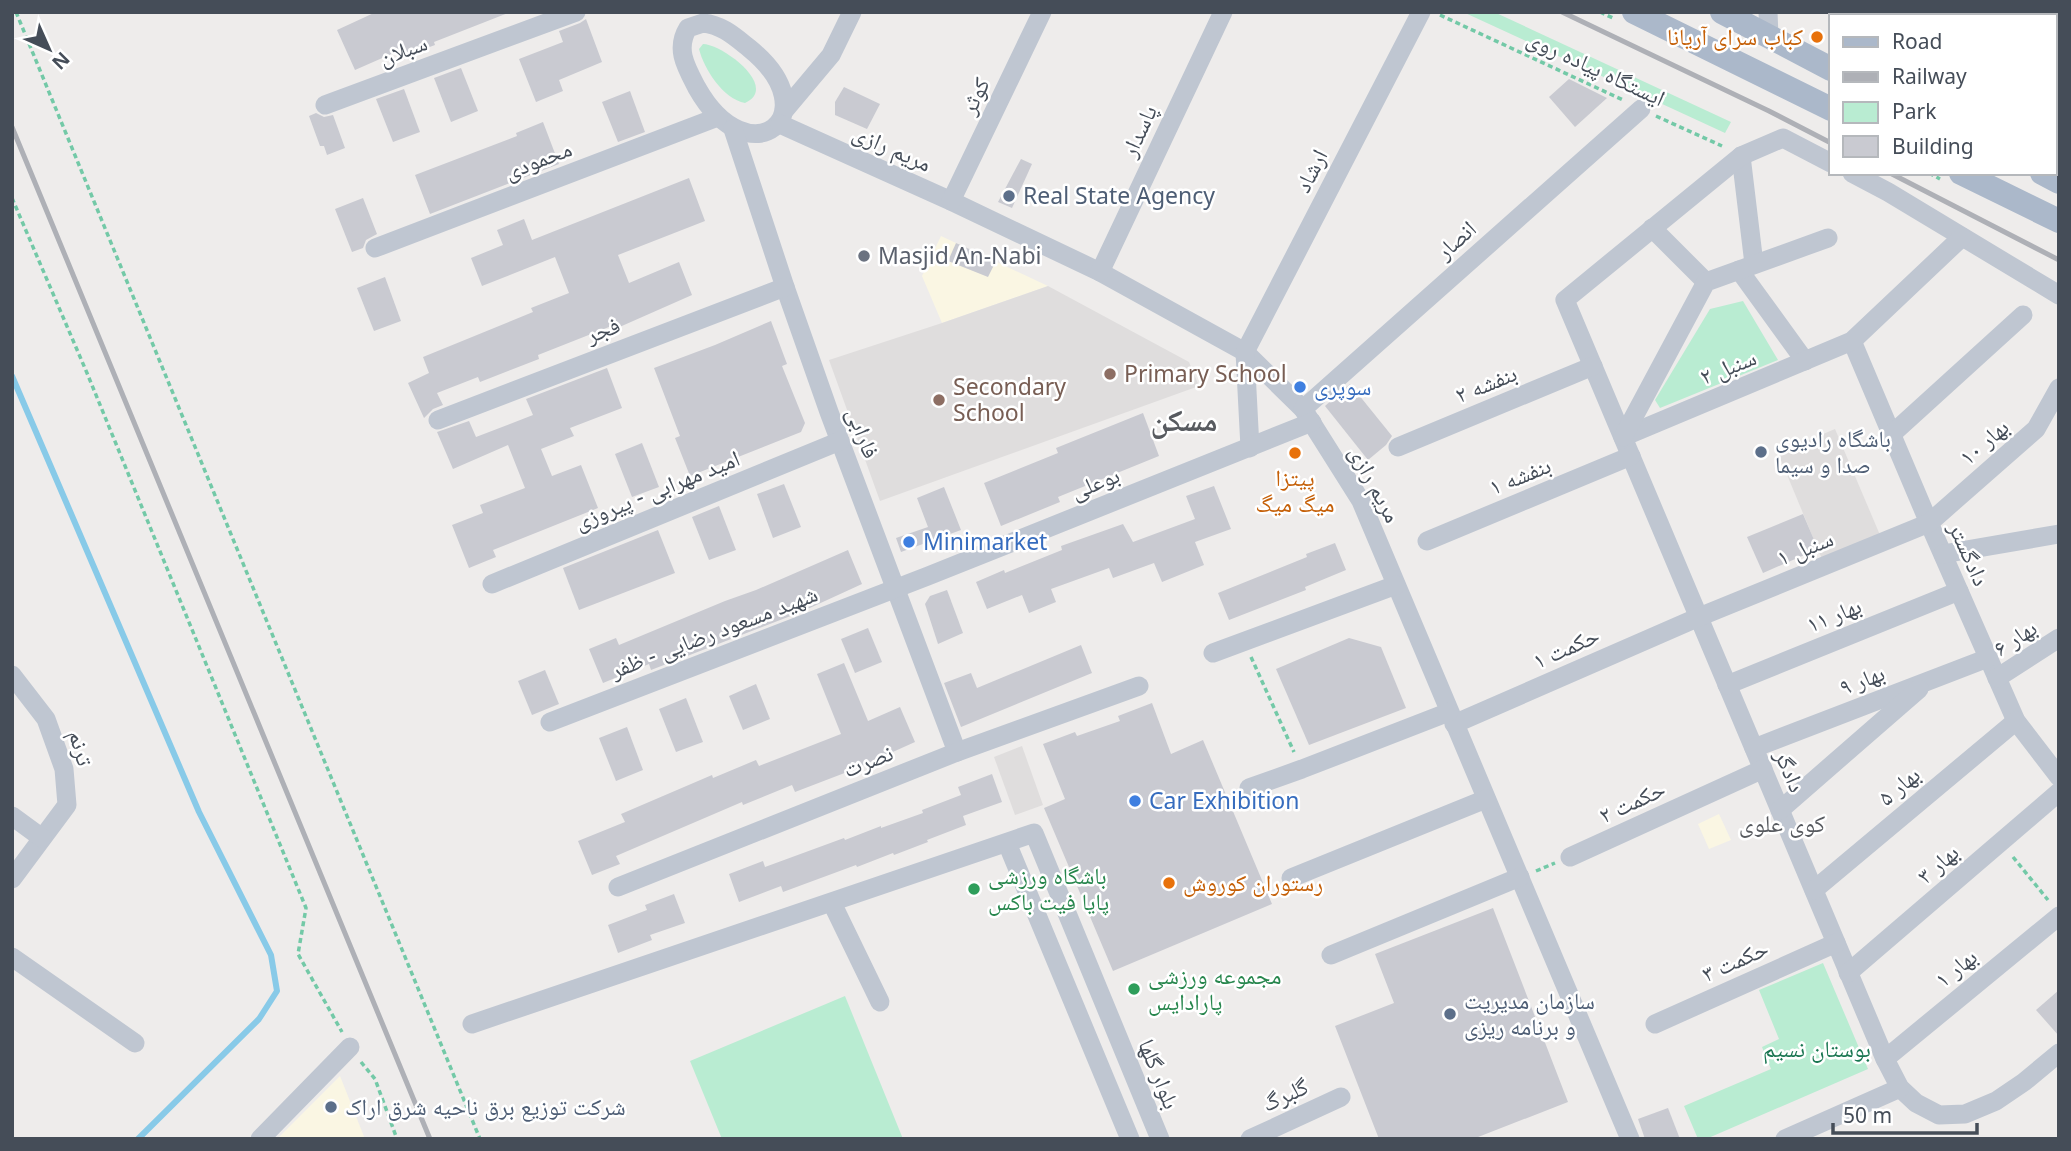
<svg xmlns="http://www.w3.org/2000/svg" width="2071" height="1151" viewBox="0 0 2071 1151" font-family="'Noto Sans','Noto Naskh Arabic',sans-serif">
<rect width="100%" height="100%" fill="#eeeceb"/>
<g fill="#faf6e3">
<path d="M941,236l107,50 -106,37 -20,-47z"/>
<path d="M1719,814l12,26 -22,9 -11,-25z"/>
<path d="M340,1076l25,63h-88z"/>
</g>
<g fill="#dfdddd">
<path d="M1048,286l141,76 10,24 -319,115 -51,-141 113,-37z"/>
<path d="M1835,429l45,106 -58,24 -44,-106z"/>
<path d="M1022,746l21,59 -28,10 -21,-58z"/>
</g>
<g fill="#b9ecd2">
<path d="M1463,12h31l237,110 -6,11z"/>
<path d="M703,44c19,0 77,43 42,59 -22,-4 -41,-34 -46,-54z"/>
<path d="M1743,301l35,59 -118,48 -5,-8 55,-91z"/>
<path d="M1823,963l45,106 -162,70h-8l-14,-33 87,-37 -9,-22 17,-8 -20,-49z"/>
<path d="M845,996l58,143h-181l-32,-78z"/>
</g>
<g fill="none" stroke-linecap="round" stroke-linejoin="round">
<path stroke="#88cae8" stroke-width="6" d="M12,376l187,436 72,143 6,36 -18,28 -121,120"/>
</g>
<g fill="#c9cad1">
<path d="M376,12h132v1l-74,29 1,3 -27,10 -3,-7 -50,22 -18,-40z"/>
<path d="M586,19l16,43 -43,18 4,11 -27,11 -17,-43 44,-17 -4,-11 21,-8z"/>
<path d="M461,68l17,43 -27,11 -17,-44z"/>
<path d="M1569,79l38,19 -32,29 -26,-30z"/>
<path d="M844,87l36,17 -13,25 -32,-14v-13z"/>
<path d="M404,89l16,43 -27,10 -17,-43z"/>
<path d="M630,91l15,41 -27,10 -16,-40z"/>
<path d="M316,113l8,4 9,-2 12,33 -18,7 -3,-9h-4l-11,-30z"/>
<path d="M543,122l16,42 -129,50 -15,-39 102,-39 -1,-3z"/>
<path d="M1021,159l11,5 -20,44 -14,-6z"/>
<path d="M689,178l16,43 -87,34 11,28 50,-21 13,33 -77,34 -1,-4 -76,30 1,4 -59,23 -2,-5 -41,16 6,12 -10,4 -9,9 -16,-35 21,-10 -6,-16 110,-45 -2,-4 38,-15 -14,-36 -73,29 -11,-28 32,-13 -6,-15 27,-11 8,21z"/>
<path d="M363,198l14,36 -11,6 -3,8 -11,4 -17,-43z"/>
<path d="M956,243l40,18 -8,16 -40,-16z"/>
<path d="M385,277l16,44 -27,10 -17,-43z"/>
<path d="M771,321l16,43 -5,2 23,57 -4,9 -111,44 -15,-38 5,-2 -26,-68 61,-23z"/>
<path d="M607,368l15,40 -52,20 4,8 -33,13 11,27 29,-11 17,43 -105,42 3,7 -27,11 -17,-43 31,-12 -3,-8 45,-17 -17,-43 -55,24 -16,-37 32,-11 7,16 57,-22 -7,-16z"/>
<path d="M1350,384l42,52 -6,9 -18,15 -43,-54z"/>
<path d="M1143,413l16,43 -101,41 2,5 -59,24 -17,-43 74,-30 -2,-5z"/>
<path d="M642,443l17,44 -27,10 -17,-43z"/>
<path d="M784,484l17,43 -28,11 -16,-44z"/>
<path d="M1214,486l17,43 -36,13 9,23 -42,17 -8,-19 -41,15 -4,-10 -58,21 5,13 -27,11 -7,-18 -35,14 -11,-27 28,-12 1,3 57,-23 -1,-4 62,-22 10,18 62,-23 -9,-23z"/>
<path d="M944,487l17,43 -60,22 -5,-14 32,-11 -11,-29z"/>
<path d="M719,506l17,44 -27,10 -17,-43z"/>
<path d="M1803,514l15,35 -55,24 -16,-36z"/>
<path d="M658,530l17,43 -96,37 -16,-42z"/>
<path d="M1335,543l11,27 -41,17 1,3 -77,30 -11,-27 89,-36 -1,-3z"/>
<path d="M848,550l14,34 -61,28 -150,58 -2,-6 -46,19 -14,-34 27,-11 3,7 106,-44 31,-11z"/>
<path d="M947,590l16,43 -25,11 -13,-40 5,-8z"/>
<path d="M868,628l14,34 -27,11 -14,-34z"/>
<path d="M1349,638l32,9 25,61 -97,37 -33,-76z"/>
<path d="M1081,645l11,28 -131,54 -17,-44 27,-10 6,15z"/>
<path d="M844,663l24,58 32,-14 15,35 -60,27 -60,23 -3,-7 -49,20 -1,-3 -126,54 4,8 -28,11 -14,-34 47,-19 -4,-8 91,-39 1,3 43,-18 3,6 82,-32 -24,-60z"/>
<path d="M545,670l14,34 -27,11 -14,-34z"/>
<path d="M756,684l14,35 -27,11 -14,-34z"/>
<path d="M686,698l17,44 -27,10 -17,-43z"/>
<path d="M1152,703l19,51 32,-14 69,164 -159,67 -69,-163 21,-9 -22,-55 32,-12 2,4 43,-15 -2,-5z"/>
<path d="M627,727l16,43 -27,11 -17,-43z"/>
<path d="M992,774l10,28 -39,14 3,9 -39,15 1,2 -34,13 -1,-2 -36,14 -1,-2 -73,27 -2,-6 -42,16 -10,-28 34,-13 2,6 79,-29 1,2 36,-14v2l42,-15 -1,-3 39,-15 -3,-8z"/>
<path d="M674,894l11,29 -35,12 2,5 -34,13 -10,-28 39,-15 -2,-5z"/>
<path d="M1493,908l75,194 -95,37h-94l-44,-113 59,-23 -19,-49z"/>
<path d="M2059,990v46l-23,-26z"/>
<path d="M1668,1108l12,31h-35l-7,-20z"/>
</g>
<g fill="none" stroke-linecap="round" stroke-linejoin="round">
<g stroke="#73c9a7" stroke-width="3.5" stroke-dasharray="5 3.5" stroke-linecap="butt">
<path d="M16,12l464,1127"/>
<path d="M1600,12l15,7"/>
<path d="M1440,15l183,85"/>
<path d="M1656,116l66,30"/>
<path d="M1929,173l11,6"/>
<path d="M12,198l75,175 219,535 -8,46 44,78"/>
<path d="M1251,657l43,95"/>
<path d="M2013,857l35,43"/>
<path d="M1536,871l19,-8"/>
<path d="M361,1062l14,17 22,60"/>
</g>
<g stroke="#bfc6d1" stroke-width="19">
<path d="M1768,12l1,25"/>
<path d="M1860,16l1,-4"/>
<path d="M1964,16l2,-4"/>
<path d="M703,23c19,2 31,13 46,25 83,67 0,132 -52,40 -11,-21 -22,-39 -9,-60z"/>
<path d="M325,105l251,-93"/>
<path d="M784,111l47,-56 21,-43"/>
<path d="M2055,119l4,-6"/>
<path d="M780,124l171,77 149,71 145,80 58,57 58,92 269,638"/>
<path d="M733,129l52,158 44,125 128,340"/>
<path d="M1741,156l13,108"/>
<path d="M1831,163l-48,-25 -42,18 -176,144 320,759 15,29 16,15 23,12 26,-1 31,-13 28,-19 35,-29"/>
<path d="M1852,173l36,19 171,103"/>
<path d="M951,201l91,-189"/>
<path d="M1652,228l54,54"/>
<path d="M375,248l343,-131"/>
<path d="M1739,270l66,91"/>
<path d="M1100,272l123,-260"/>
<path d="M1852,341l77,182 87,198 43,56"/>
<path d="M1303,409l338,-300"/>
<path d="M438,420l347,-133"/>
<path d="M1892,434l131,-119"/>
<path d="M1623,437l229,-96 110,-104"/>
<path d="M1623,437l83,-155 122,-44"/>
<path d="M1398,447l195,-81"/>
<path d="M1250,448l-5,-96 176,-340"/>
<path d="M1427,541l204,-85"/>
<path d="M1943,554l116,-20"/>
<path d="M492,584l348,-143"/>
<path d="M1213,653l183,-68"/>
<path d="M12,675l34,44 18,50 3,36 -55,74"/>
<path d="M1997,678l62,-40"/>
<path d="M1727,685l232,-94"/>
<path d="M550,722l378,-146 384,-154"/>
<path d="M1454,724l245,-107 230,-94 107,-94 23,-41"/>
<path d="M1754,748l234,-90"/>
<path d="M1249,788l53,-19 147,-57"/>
<path d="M1780,810l139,-121"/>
<path d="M12,816l30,22"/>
<path d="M1007,843l123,296"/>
<path d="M1570,857l193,-88"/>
<path d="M1291,878l195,-79"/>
<path d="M618,887l339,-135 182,-66"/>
<path d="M1814,890l202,-169"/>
<path d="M832,903l48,99"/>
<path d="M1331,955l189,-78"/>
<path d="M12,957l123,86"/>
<path d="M1848,973l211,-181"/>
<path d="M472,1024l562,-191 126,306"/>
<path d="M1655,1024l181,-81"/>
<path d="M1885,1059l174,-143"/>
<path d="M260,1139l90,-92"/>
<path d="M1250,1139l91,-42"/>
<path d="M1785,1139l115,-51"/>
</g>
<g stroke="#abb8ca" stroke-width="24">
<path d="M1634,12l197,97"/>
<path d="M1722,12l109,57"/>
<path d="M1961,173l98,48"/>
<path d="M2042,173l17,9"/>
</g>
<g stroke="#aeb0b6" stroke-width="5">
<path d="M1562,12l207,99 62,32"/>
<path d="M12,127l418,1012"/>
<path d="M1890,173l169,87"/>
</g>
</g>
<g fill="#e8710a" stroke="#fff" stroke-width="2.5">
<circle cx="1817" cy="37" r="7"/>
<circle cx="1295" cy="453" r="7"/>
<circle cx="1169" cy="883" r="7"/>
</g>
<g fill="#5c6f8a" stroke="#fff" stroke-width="2.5">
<circle cx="1009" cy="196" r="7"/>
<circle cx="1761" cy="452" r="7"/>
<circle cx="1450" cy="1014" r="7"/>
<circle cx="331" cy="1107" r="7"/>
</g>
<circle fill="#6b7280" stroke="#fff" stroke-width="2.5" cx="864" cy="256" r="7"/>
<g fill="#8d6e63" stroke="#fff" stroke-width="2.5">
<circle cx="1110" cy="374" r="7"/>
<circle cx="939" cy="400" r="7"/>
</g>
<g fill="#3f7fe0" stroke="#fff" stroke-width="2.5">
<circle cx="1300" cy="387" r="7"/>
<circle cx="909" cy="542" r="7"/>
<circle cx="1135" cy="801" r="7"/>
</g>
<g fill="#2e9e5b" stroke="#fff" stroke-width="2.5">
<circle cx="974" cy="889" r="7"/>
<circle cx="1134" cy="989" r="7"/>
</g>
<g text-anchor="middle" stroke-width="5" stroke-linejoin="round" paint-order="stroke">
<g font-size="23" fill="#c56008" stroke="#fff" text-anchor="end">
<text x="1803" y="45">کباب سرای آریانا</text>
<text x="1295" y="486" text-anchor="middle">پیتزا<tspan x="1295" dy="26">میگ میگ</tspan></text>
<text x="1183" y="891" text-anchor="start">رستوران کوروش</text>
</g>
<g font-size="23" fill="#454d58" stroke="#fff">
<text transform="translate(403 50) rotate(-20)" y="8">سبلان</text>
<text transform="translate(1596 68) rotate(25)" y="8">ایستگاه پیاده روی</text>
<text transform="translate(975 96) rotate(-64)" y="8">کوثر</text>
<text transform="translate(1139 131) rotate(-65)" y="8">پاسدار</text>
<text transform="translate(892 148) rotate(24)" y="8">مریم رازی</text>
<text transform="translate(538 160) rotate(-21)" y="8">محمودی</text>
<text transform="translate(1311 171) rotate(-63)" y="8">ارشاد</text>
<text transform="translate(1456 240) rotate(-42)" y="8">انصار</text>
<text transform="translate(603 330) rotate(-21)" y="8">فجر</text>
<text transform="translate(1728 367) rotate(-22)" y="8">سنبل ۲</text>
<text transform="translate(1486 384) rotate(-22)" y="8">بنفشه ۲</text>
<text transform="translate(863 433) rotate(69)" y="8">فارابی</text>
<text transform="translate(1984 442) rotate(-41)" y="8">بهار ۱۰</text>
<text transform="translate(1520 476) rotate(-22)" y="8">بنفشه ۱</text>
<text transform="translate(1095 483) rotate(-22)" y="8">بوعلی</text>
<text transform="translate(1375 484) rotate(62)" y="8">مریم رازی</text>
<text transform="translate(657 490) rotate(-22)" y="8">امید مهرابی - پیروزی</text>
<text transform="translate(1805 548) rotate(-22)" y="8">سنبل ۱</text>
<text transform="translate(1969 554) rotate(66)" y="8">دادگستر</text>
<text transform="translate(1834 615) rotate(-22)" y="8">بهار ۱۱</text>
<text transform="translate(714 632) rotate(-21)" y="8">شهید مسعود رضایی - ظفر</text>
<text transform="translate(2015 638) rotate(-33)" y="8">بهار ۶</text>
<text transform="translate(1566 648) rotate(-24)" y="8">حکمت ۱</text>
<text transform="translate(1862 680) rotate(-21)" y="8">بهار ۹</text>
<text transform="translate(81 748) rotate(74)" y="8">ترنم</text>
<text transform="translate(868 761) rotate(-22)" y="8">نصرت</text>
<text transform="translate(1790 771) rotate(67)" y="8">دادگر</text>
<text transform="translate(1899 786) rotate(-40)" y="8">بهار ۵</text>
<text transform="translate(1632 802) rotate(-25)" y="8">حکمت ۲</text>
<text transform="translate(1938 864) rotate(-41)" y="8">بهار ۳</text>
<text transform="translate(1735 961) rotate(-24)" y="8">حکمت ۳</text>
<text transform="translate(1956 968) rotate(-39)" y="8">بهار ۱</text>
<text transform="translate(1159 1074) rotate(68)" y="8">بلوار گلها</text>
<text transform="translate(1285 1095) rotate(-25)" y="8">گلبرگ</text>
</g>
<g font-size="23" fill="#4e5e75" stroke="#fff" text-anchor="start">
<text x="1023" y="204">Real State Agency</text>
<text x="1775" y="447">باشگاه رادیوی<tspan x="1775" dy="26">صدا و سیما</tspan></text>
<text x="1464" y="1009">سازمان مدیریت<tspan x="1464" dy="26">و برنامه ریزی</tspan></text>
<text x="345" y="1115">شرکت توزیع برق ناحیه شرق اراک</text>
</g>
<g font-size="23" fill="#5b616d" stroke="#fff" text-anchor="start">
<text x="878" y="264">Masjid An-Nabi</text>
</g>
<g font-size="23" fill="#785e54" stroke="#fff" text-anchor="start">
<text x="1124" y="382">Primary School</text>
<text x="953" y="395">Secondary<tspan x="953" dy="26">School</tspan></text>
</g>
<g font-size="23" fill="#366cbe" stroke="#fff" text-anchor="start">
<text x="1314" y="395">سوپری</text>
<text x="923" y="550">Minimarket</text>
<text x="1149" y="809">Car Exhibition</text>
</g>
<g font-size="23" fill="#27864d" stroke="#fff" text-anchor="start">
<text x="988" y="884">باشگاه ورزشی<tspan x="988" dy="26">پایا فیت باکس</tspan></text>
<text x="1148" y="984">مجموعه ورزشی<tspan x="1148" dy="26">پارادایس</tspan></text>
</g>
<g font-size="23" fill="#197651" stroke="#fff">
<text x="1817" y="1057">بوستان نسیم</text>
</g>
<g font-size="24" fill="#585b60" stroke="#fff">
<text x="1782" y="832">کوی علوی</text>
</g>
<g font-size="30" font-weight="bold" fill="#585b60" stroke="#fff">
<text x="1184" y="431">مسکن</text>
</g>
</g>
<rect width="2071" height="1151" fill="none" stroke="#454d58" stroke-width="28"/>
<rect x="1829" y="14" width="228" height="161" fill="#ffffff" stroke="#b5b8bc" stroke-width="2"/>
<rect x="1843" y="37" width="35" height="10" fill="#abb8ca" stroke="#b5b8bc" stroke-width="2"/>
<text x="1892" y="49" font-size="21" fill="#454d58">Road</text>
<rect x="1843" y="72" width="35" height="10" fill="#aeb0b6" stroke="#b5b8bc" stroke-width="2"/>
<text x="1892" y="84" font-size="21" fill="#454d58">Railway</text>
<rect x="1843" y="102" width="35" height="21" fill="#b9ecd2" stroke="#b5b8bc" stroke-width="2"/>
<text x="1892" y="119" font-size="21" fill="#454d58">Park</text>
<rect x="1843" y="136" width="35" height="21" fill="#c9cad1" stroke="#b5b8bc" stroke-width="2"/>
<text x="1892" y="154" font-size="21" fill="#454d58">Building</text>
<g transform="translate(49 49) rotate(135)" stroke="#ffffff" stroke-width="5" paint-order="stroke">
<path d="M0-5L12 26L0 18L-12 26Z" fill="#454d58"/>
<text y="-10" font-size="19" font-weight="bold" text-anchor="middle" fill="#454d58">N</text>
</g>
<path d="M1833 1123v10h144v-10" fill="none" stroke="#454d58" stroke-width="3.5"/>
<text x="1843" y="1123" font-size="21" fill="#454d58" stroke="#ffffff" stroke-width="5" paint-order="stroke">50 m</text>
</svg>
